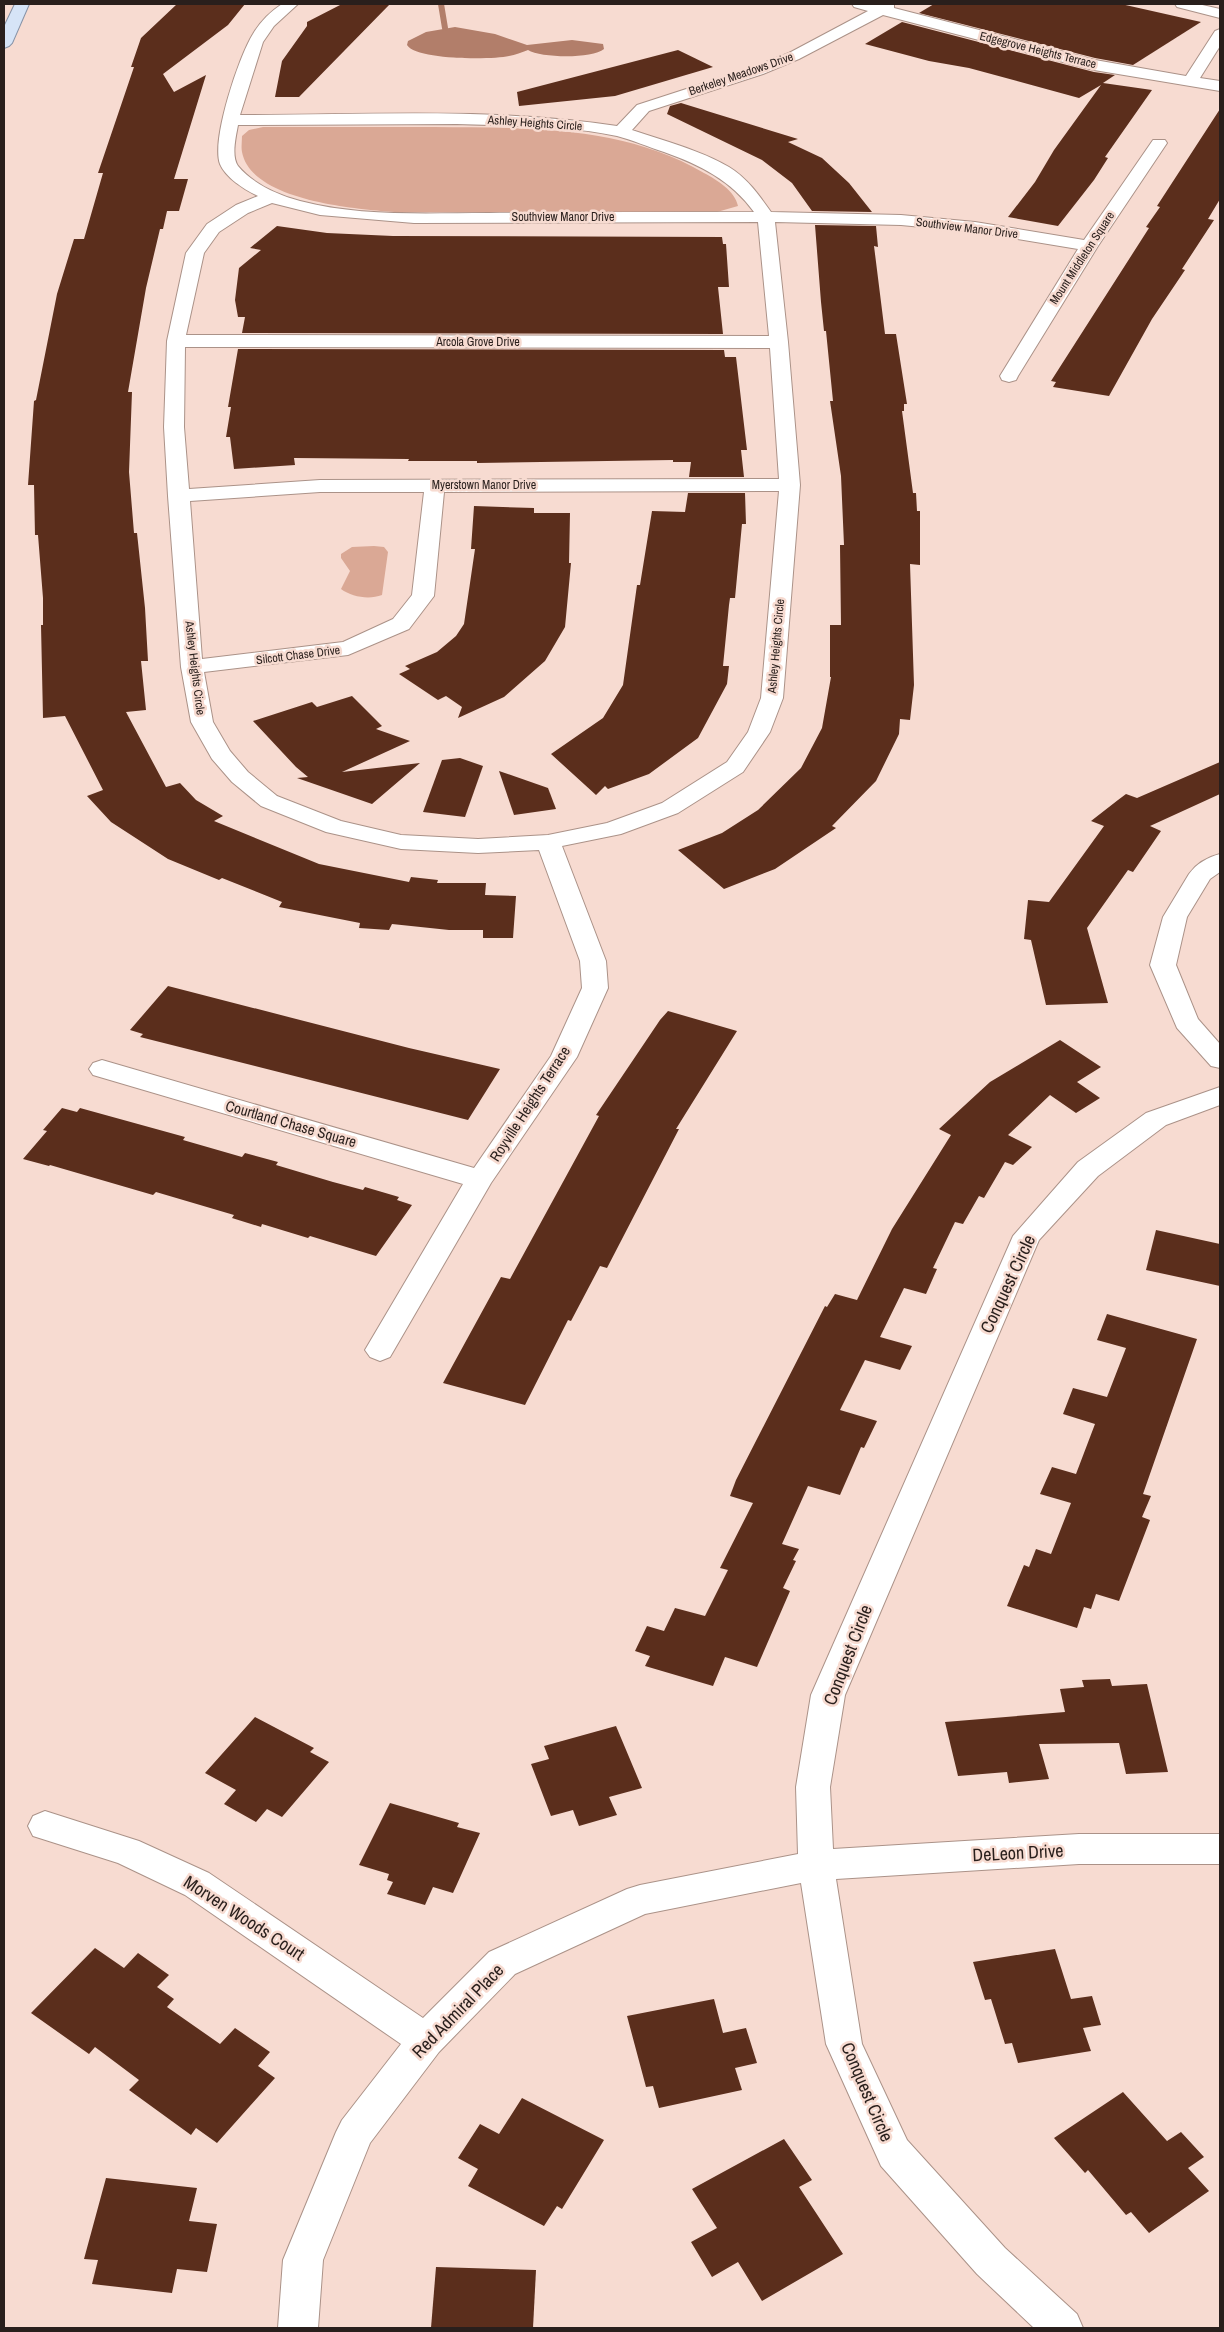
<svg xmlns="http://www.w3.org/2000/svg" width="1224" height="2332" viewBox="0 0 1224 2332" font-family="'Archivo Narrow',sans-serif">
<rect width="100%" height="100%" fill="#f7dbd1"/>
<g fill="#daa895">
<path d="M263,127c57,0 114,0 171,0 91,1 189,-2 270,46 13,7 31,18 34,33l-21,6h-322c-38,-3 -144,-11 -153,-60 -1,-5 0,-11 0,-16l7,-6z"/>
<path d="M374,546l10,1 4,5 -6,43c-13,5 -30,2 -41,-6l9,-18 -9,-13v-4l11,-7z"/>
</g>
<path fill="#b27e6a" d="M455,27l40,7 32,11 45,-5 31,4 1,5c-12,10 -63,9 -76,1 -6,2 -13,5 -19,6 -18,4 -93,4 -102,-11l1,-4 18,-9z"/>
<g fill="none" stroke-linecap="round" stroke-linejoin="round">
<path stroke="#b27e6a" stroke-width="6" d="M441,4l4,24"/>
</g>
<g fill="#5b2e1c">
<path d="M177,4h68l-17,21 -65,49 11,18 32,-17 -32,104h14l-9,32h-12l-4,18h-3l-14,59 -18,104h4l-3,80 5,61h3l8,75 3,53h-7l5,49 -20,2 40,75 14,-4 16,17 27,16 -9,5 105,43 90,18 2,-5 27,3 -1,3h49l-1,12 31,1 -3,42h-30v-8h-34l-57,-6 -3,6 -30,-2 1,-5 -81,-16 3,-5 -60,-24 -3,2 -51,-21 -57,-37 -24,-26 16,-6 -38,-74 -22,2 -2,-93h2v-27l-5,-63h-3l-1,-50h-6l6,-84 2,-1 21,-106 17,-55h10l19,-66h-5l36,-106h-3l10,-29z"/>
<path d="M342,4h48l-91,93h-24l7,-36 25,-35v-4z"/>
<path d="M934,4h187l80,18 -68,43 -38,-7 -176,-45z"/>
<path d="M902,22l192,50 21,3 -12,8 49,7 -47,67 3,1 -14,22 -36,46 -50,-9 27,-35 19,-32 47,-65 -22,13 -110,-30 -40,-7 -64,-17z"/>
<path d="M678,50l35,17 -98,29 -96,10 -2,-14z"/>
<path d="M681,103l117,36 -10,3 34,16 27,25 23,29 -60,-1 -20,-28 -30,-23 -95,-46 3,-8z"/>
<path d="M1220,109v90l-12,20 6,1 -32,49 3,1 -33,49 -43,77 -56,-9 3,-5 -5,-1 98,-153 -3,-1 14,-20 -3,-1z"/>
<path d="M815,225l61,1 2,21 -4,-1 11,88h11l11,70h-3v7h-2l11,82h3l1,18h3v54l-10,-1 4,121 -4,35 -10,-1 -1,15 -23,47 -44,45 4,2 -61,41 -51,20 -46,-39 44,-17 36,-23 43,-42 21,-40 9,-51h-1v-52h11l-1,-80h4l-3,-69 -11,-75h3l-7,-70h-2l-3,-29z"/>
<path d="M277,226l50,7 66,3 329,1 1,7h3l3,43h-11l5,47 -481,-1 3,-16h-7l-3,-17 4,-32 22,-18 -11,-2z"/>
<path d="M238,349l486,1 1,7h11l11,93h-6l3,27h-55l2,-15h-18v-2l-196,3v-2h-69l1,-2 -115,-1 1,7 -61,4 -4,-32h-4l5,-30h-3z"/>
<path d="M688,493h57l1,31h-4l-7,74h-5l-1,7 -6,61h6l-2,18 -29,54 -49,36 -41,15 -3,-3 -9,9 -45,-41 52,-36 20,-33 14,-100h3l12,-74 33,1z"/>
<path d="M474,506l60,2v5h36l-1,50h2l-6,64 -20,34 -41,36 -46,21 4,-11 -16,-11 -8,4 -39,-26 11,-5 -5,-3 32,-14 19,-16 8,-12 11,-75h-4z"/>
<path d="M352,696l30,30 -6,3 34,12 -68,31 78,-9 -48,41 -75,-26 11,-1 -12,-10 -43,-46 59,-19 5,5z"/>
<path d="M460,758l23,8 -18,51 -42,-5 19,-52z"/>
<path d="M1220,762v32l-70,32 11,5 -28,41 -5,-2 -41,58 21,75 -62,2 -15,-65 -7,-1 4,-39 21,2 55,-76 -13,-5 27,-21 8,-6 11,4z"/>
<path d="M499,771l49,17 8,21 -42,6z"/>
<path d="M168,986l241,62 91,21 -32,51 -328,-83 3,-3 -13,-4z"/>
<path d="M668,1011l69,20 -61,98h3l-72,139 -7,-2 -29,55 -3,-1 -43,85 -82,-22 58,-106 9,2 89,-163 -3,-1 64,-95z"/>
<path d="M1060,1040l41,27 -24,15 23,16 -24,15 -26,-18 -42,40 24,12 -19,18 -8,-3 -21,36 -5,-2 -16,28 -8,-2 -22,46 4,1 -11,25 -22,-6 -24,49 32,9 -12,24 -35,-10 -25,50 37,11 -13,27 -3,-1 -21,48 -32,-9 -26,58 17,5 -6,11 3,1 -13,27 7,3 -33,76 -32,-10 -12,29 -68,-20 5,-10 -15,-5 12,-25 17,5 11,-23 30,8 23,-46 -8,-2 33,-65 -23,-7 6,-16 89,-174 2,1 8,-13 22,6 35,-71 59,-94 -12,-6 51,-47z"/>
<path d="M62,1108l15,4 3,-4 105,29 -2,3 59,17 3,-4 33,9 -2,3 57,17 30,8 2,-3 34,10 -2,3 15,5 -36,51 -66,-20 -2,2 -46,-14 -1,3 -29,-9 2,-3 -78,-23 -3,3 -103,-30 -1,1 -26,-7 24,-28 -4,-1z"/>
<path d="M1156,1230l64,14v42l-74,-16z"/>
<path d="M1107,1314l90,25 -54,155 8,2 -9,21 8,3 -31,81 -23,-7 -5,15 -7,-2 -7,21 -70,-22 17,-41 5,2 7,-18 15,5 20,-51 -31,-9 12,-27 24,7 19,-50 -32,-10 10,-26 34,9 19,-49 -29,-8z"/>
<path d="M1110,1679l2,7 35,-2 21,88 -42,2 -7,-31 -80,1 10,35 -40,4 -2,-11 -49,4 -13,-54 120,-10 -5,-23 24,-2 -2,-7z"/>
<path d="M255,1717l59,31 -4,4 19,10 -47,55 -15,-8 -11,13 -32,-18 12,-14 -31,-17z"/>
<path d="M616,1726l26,62 -33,9 8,18 -38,11 -6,-16 -22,6 -20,-52 18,-5 -5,-13z"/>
<path d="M390,1803l69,20 -2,4 23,6 -27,60 -20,-6 -8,18 -38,-11 6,-12 -6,-2 2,-6 -30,-9z"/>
<path d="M95,1948l29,20 14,-15 31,22 -12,12 17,12 -7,8 53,37 15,-16 35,24 -12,14 17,12 -58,65 -21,-15 -5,7 -62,-45 10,-10 -44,-33 -6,7 -58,-41z"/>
<path d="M1055,1949l16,50 21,-3 9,29 -18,3 8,23 -73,12 -6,-20 -7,1 -14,-45 -6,1 -12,-38z"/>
<path d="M714,1999l9,34 23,-5 11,35 -22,5 7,22 -83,18 -6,-22 -7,1 -19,-71z"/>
<path d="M1123,2092l44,49 14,-9 23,25 -16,11 21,23 -60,42 -18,-21 -5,3 -38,-45 -3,3 -31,-35z"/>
<path d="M522,2098l82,42 -42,69 -5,-3 -13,20 -76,-40 10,-17 -20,-11 22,-34 19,10z"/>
<path d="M784,2139l28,41 -13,7 44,67 -81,47 -24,-39 -26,15 -21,-35 26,-14 -25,-39z"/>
<path d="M106,2178l91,10 -8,33 28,3 -10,48 -30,-3 -5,24 -80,-9 6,-24 -14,-1z"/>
<path d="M436,2267l100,3 -3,58h-102z"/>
</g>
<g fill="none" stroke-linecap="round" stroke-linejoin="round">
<defs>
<g id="street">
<path d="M282,4h16l-24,22 -11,16 -23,73c126,0 253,-8 377,11l20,-21 114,-37 38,-15 79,-42 -14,-4 -2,-3h42v4l201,52 91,16 29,-45 5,-2v17l-20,32 20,3v10l-126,-21 -211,-55 -84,44 -36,15 -114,37 -17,19c32,11 68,20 97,37 18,11 30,28 42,45l130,3 74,7 109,18 69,-100h12l2,3 -69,103 -80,130 -2,4 -7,2 -7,-2 -2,-4 78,-127 -103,-17 -74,-7 -126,-3 13,120 12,143 -17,213 -13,34 -27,40 -65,41 -57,21 -59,12 44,115 2,27 -31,69 -86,126 -101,174 -10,4 -10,-4 -5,-7 98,-166 -370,-109 -4,-6 4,-6 9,-3 372,108 77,-112 31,-68 -2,-27 -41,-111 -61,3 -77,-4 -75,-17 -65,-26 -29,-24 -20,-23 -21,-37 -10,-55 -13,-171 -4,-69 3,-86 19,-88 21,-29 29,-19 22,-9c-13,-6 -32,-18 -38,-32 -9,-24 19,-108 33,-130 7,-12 17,-22 29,-30zM457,124c53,2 107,1 160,12 16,4 31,11 47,16 36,13 67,28 90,60 -89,0 -177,0 -265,1 -62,0 -129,4 -189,-12 -22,-6 -47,-17 -62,-35 -7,-10 -2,-30 0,-41zM272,203l48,12 94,8 344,-1 11,114 -583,-1 18,-82 15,-21 29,-19zM185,347l585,1 9,131 -459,1 -131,9 -5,-62zM779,491l-18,207 -13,34 -21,30 -65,41 -55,20 -59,12 -70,4 -77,-4 -60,-14 -64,-25 -29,-24 -18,-21 -17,-29 -9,-50 144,-17 61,-26 25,-33 10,-104zM320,492h104l-12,103 -19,24 -50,23 -141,17 -12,-158z"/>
<path d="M1175,4h23l22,5v9l-43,-11z"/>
<path d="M1220,854v18l-10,7 -23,38 -11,48 22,54 22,25v24l-9,-2 -34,-38 -27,-63 13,-48 26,-43c7,-10 19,-17 31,-20z"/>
<path d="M1220,1087v18l-54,20 -68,51 -59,64 -194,455 -15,92 3,62 246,-15h141v30h-141l-243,15 26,165 45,96 98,108 72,66 6,14h-49l-57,-54 -96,-108 -55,-122 -25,-161 -156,31 -130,60 -76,78 -69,91 -47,117 -5,68h-40l5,-68 53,-128 6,-12 59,-76 -216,-149 -67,-32 -85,-27 -5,-10 5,-10 12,-5 94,30 70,32 214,145 66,-66 138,-63 13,-4 158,-31 -2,-67 15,-92 202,-459 65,-74 68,-49z"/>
</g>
<path id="primary" d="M15,4h14l-17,39 -3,3 -5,2v-21z"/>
</defs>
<use href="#street" stroke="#ab9288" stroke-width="2"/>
<use href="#primary" stroke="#8793a7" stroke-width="2"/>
<use href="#street" fill="#fff" fill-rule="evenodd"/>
<use href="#primary" fill="#d6e4f7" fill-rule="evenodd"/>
</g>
<g text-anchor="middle" stroke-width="5" stroke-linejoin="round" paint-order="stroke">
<g font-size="12" fill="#291f1c" stroke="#f7dbd1">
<text transform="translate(1038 50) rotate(14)" y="4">Edgegrove Heights Terrace</text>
<text transform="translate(741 74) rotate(-19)" y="4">Berkeley Meadows Drive</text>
<text transform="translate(535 123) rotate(4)" y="4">Ashley Heights Circle</text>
<text x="563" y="221">Southview Manor Drive</text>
<text transform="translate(967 228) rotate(7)" y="4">Southview Manor Drive</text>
<text transform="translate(1082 258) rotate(-57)" y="4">Mount Middleton Square</text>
<text x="478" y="346">Arcola Grove Drive</text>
<text x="484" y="489">Myerstown Manor Drive</text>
<text transform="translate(776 646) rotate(-85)" y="4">Ashley Heights Circle</text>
<text transform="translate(298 655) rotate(-7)" y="4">Silcott Chase Drive</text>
<text transform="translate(195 668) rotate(83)" y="4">Ashley Heights Circle</text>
</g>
<g font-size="15" fill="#291f1c" stroke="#f7dbd1">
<text transform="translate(530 1104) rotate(-57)" y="5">Royville Heights Terrace</text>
<text transform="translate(291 1124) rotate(16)" y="5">Courtland Chase Square</text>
</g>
<g font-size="18" fill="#291f1c" stroke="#f7dbd1">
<text transform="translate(1008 1284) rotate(-65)" y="6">Conquest Circle</text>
<text transform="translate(848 1655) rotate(-69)" y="6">Conquest Circle</text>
<text transform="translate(1018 1853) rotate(-3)" y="6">DeLeon Drive</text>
<text transform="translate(244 1918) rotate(33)" y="6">Morven Woods Court</text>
<text transform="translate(458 2011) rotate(-46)" y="6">Red Admiral Place</text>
<text transform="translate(867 2092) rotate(67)" y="6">Conquest Circle</text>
</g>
</g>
<rect width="1224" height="2332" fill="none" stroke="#291f1c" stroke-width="10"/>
</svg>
